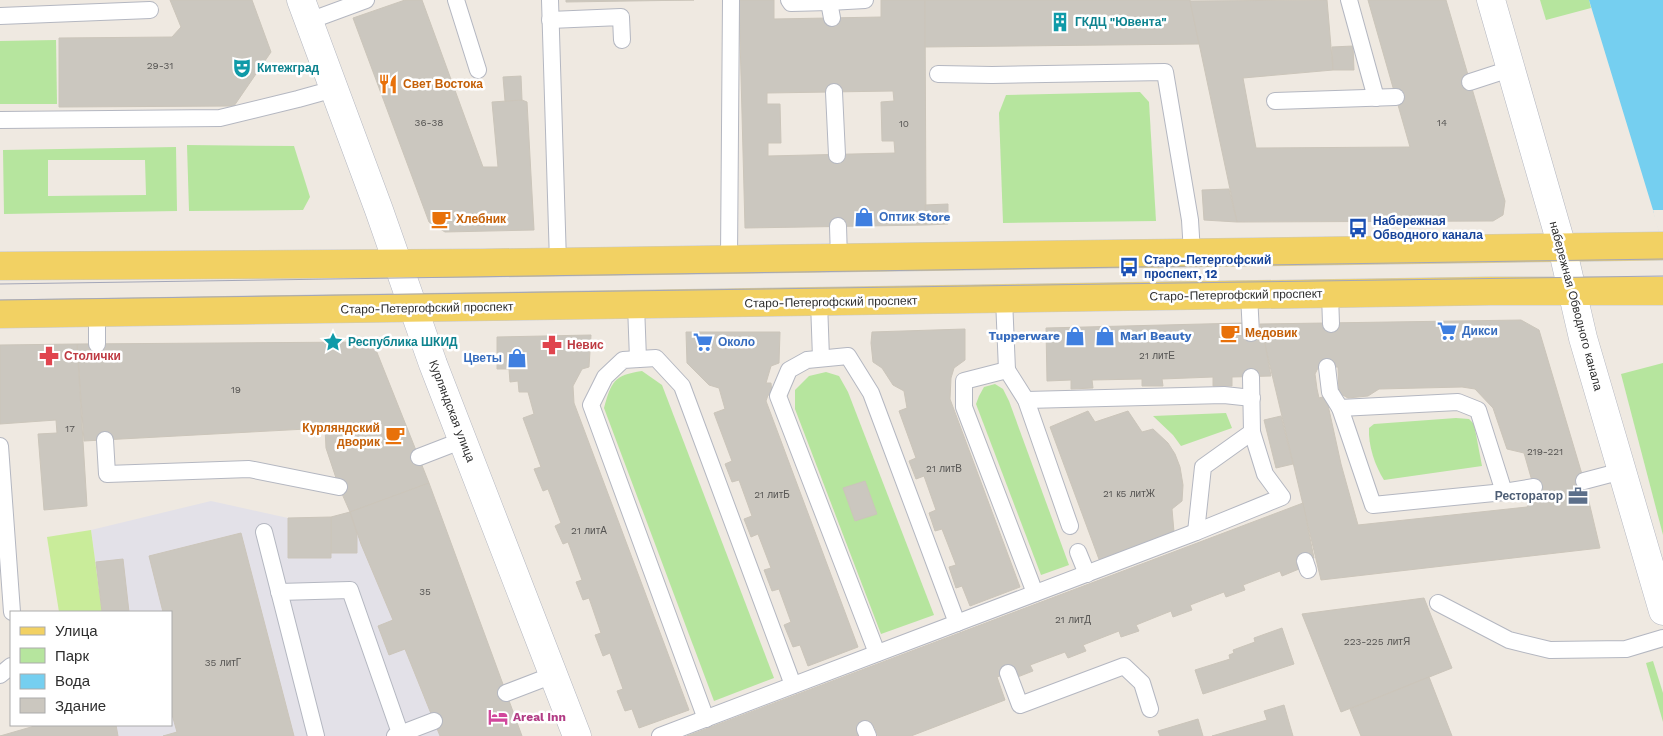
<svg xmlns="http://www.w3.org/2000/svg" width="1663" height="736" viewBox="0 0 1663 736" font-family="'Work Sans',sans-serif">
<rect width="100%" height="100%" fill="#efe9e1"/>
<path fill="#e3e1e8" d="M429,483l93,253h-522l38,-11h133v-113h-69l-11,-82 120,-29 77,17 43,-1 19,-5z"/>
<g fill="#b6e59e" fill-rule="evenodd">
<path d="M1540,0h49l2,8 -45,12z"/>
<path d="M56,40l1,64h-57v-63z"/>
<path d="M1140,92l9,10 7,119 -153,2 -4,-110 7,-18z"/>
<path d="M187,145l107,1 16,51 -7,13 -114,1z"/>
<path d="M176,147l1,64 -173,3 -1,-64zM48,160h97l1,35 -98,1z"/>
<path d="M1663,363v172l-42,-161z"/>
<path d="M642,371l20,14 112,293 -60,23 -110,-293c7,-26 10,-33 38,-37z"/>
<path d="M826,372l13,4 9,16 86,223 -53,19 -86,-225v-19l14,-14z"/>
<path d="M995,384l8,5 6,12 60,164 -28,10 -65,-171 3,-8 5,-9z"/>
<path d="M1226,413l6,15 -51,18 -8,-11 -20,-19z"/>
<path d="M1456,418l13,1 5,5 8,42 -98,14c-9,-14 -16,-35 -15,-52l5,-4z"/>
<path d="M1653,661l10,32v29l-17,-59z"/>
</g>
<path fill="#c9ec9a" d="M91,530l11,82h-43l-12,-75z"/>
<path fill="#75cff0" d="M1589,0h74v245l-10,-35z"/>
<path fill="#efe9e1" d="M1653,210h10v35l-8,-25z"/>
<g fill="#cbc7bf" stroke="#cbc5ba" fill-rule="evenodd">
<path d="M170,0h82l19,52 -37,54 -175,1v-69l113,-1 9,-10z"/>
<path d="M405,0h17l61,167h15l-6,-65 30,-2 5,2 7,128 -89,2 -16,-10 -76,-204z"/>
<path d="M566,0h128l-128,2z"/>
<path d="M739,0h35v19l107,-2v-17h44l1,225 -181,3zM893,91l1,10 -13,1 1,39h12l1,12 -127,3v-13h13l-1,-39h-13v-11z"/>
<path d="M925,0h265l9,44 -274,3z"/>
<path d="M1327,0l6,70 -90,8 13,70 154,-1 -42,-147h78l59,201 -2,14 -10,6 -256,1 -47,-221z"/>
<path d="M1353,46l1,24h-21l-1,-23z"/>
<path d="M521,76l1,24 -17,1 -2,-24z"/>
<path d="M1229,189l8,33 -33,-2 -2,-30z"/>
<path d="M948,204v20l-22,1 -1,-20z"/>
<path d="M1521,320l18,10 45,151 16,67 -279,32 -61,-256zM1327,367h11l1,26 9,5 20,-2 11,-7 83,-2 13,2 18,19 14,41 17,4 12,42 -9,12 -169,18 -17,-61 -15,-68 -7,2 -2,-9 -2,-15 3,-6z"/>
<path d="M1242,323v11l21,-1 8,43 -39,1v9h-19v-9l-51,2 1,7h-21v-7l-50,1 1,8 -22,1v-9l-24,1 -1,-53z"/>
<path d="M965,329v31l-11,8 -3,10 -1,21 70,188 -50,19 -8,-20 -6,2 -7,-21 7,-2 -14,-36 -7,2 -6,-18 7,-3 -12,-34 -8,3 -7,-18 7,-3 -17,-47 8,-3 -3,-17 -11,-6 -11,-17 -9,-6 -2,-19 1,-11z"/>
<path d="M686,332h94l-1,31 -8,3 -5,17h5l1,12h-4l-2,6 92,246 -50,19 -8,-21 -7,2 -9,-22 7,-3 -12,-33 -7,2 -8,-21 7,-2 -13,-34 -7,3 -7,-18 8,-3 -13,-36 -7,2 -7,-18 7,-3 -18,-48 11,-4 -6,-21 -10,-3 -22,-22z"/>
<path d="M591,335l-2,32 -7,2 -9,17 1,17 115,307 -50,18 -7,-19 -7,2 -8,-20 6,-2 -13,-36 -7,3 -8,-21 6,-2 -12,-35 -6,2 -7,-18 6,-2 -14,-38 -5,2 -8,-18 6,-3 -13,-34 -5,2 -9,-22 7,-2 -18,-49 11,-4 -6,-22h-9l-1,-11 -8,1 -1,-13h-12v-32z"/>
<path d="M362,342l14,8 53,133 -79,29 -11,-25 -13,-39 -1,-20 -241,13 -7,-97z"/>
<path d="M77,344l10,162 -43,4 -6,-76 19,-1 -1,-13 -56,4v-79z"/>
<path d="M1088,411l7,11 33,-11 14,21 11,-3 15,14 7,11 5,13 3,18 -1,16 -10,8 2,23 -74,30 -50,-135z"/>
<path d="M1281,416l12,48 -17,4 -12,-48z"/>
<path d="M865,481l12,33 -22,7 -12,-33z"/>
<path d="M429,483l93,253h-82l-35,-87 -16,6 -11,-29 15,-6 -32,-76 -11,-32z"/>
<path d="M1303,503l11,55 -17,6 2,5 -17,7 -2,-5 -37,14 2,5 -19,7 -2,-5 -34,13 2,5 -19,7 -2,-6 -35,14 3,6 -18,6 -2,-6 -36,14 3,6 -18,7 -3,-6 -35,13 3,6 -18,7 -2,-7 -16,6 8,23 -94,36h-33l-4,-10 -15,5 2,5h-174z"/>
<path d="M350,512l7,22v19h-26v-36z"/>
<path d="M331,517v41h-43v-40z"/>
<path d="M241,533l53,203h-131l14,-4 -6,-21v-99h-8l-14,-56z"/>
<path d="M123,559l6,53h-27l-6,-50z"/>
<path d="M1424,598l28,70 -111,44 -39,-98z"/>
<path d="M1282,628l12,36 -91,30 -8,-24 35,-11 -1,-4 5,-2 -1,-3 22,-8 -1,-4z"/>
<path d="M1429,677l23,59h-91l-11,-27z"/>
<path d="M1284,705l9,31h-81l55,-16 -3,-9z"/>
<path d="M1198,719l5,17h-43l-2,-5z"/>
<path d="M38,725h78l2,11h-118z"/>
</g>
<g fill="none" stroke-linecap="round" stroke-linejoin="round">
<defs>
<g id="service">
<path d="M456,0l22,70"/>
<path d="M550,0l8,262"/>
<path d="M789,0l2,3 38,-1"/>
<path d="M1349,0l27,98"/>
<path d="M0,16l150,-6"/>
<path d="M832,18l-3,-16 36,-2"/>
<path d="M550,20l71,-3 1,23"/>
<path d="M309,21l57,-21"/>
<path d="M938,74l54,1 173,-3 25,148 2,33"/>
<path d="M1470,82l40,-13"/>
<path d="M834,92l3,63"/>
<path d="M1275,101l121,-4"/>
<path d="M0,120l220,-2 78,-19 36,-10"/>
<path d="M838,226l1,32"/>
<path d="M729,259l2,-259"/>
<path d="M1330,294l1,30"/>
<path d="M1249,295l2,38"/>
<path d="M1004,299l3,71"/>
<path d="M819,302l2,56"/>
<path d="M636,305l2,54"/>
<path d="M97,344v-32"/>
<path d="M1327,367l3,25 10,16 33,97 131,-13 30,-5"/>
<path d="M1026,400l198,-5 28,3"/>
<path d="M1340,408l118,-6 20,8 26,82"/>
<path d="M105,440l2,34 142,-5 90,18"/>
<path d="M0,446l12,166"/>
<path d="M419,457l44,-17"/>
<path d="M1584,481l38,-10"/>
<path d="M264,532l52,204"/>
<path d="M1196,532l7,-65 49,-35 -1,-55"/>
<path d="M1078,552l9,22"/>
<path d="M1305,561l3,9"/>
<path d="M279,592l71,-2 50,143"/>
<path d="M1035,593l-71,-186v-26l43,-11 19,30 44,126"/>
<path d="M1438,603l71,37 41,10 76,-1 37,-11"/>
<path d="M877,653l-99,-257 11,-26 18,-10 41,-4 23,37 86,230"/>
<path d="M1008,673l12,32 104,-39 18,17 8,26"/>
<path d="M0,675l11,-9"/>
<path d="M506,693l47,-18"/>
<path d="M706,719l-115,-314 14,-28 18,-17 33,-2 26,28 111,299"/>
<path d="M865,729l3,7"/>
<path d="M395,736l39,-15"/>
<path d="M660,736l536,-204 86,-35 -17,-23 -13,-42"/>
</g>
<path id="minor" d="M301,0l78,210 54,154 144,372"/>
<path id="tertiary" d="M1491,0l71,247 21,91 80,273"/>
<g id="primary">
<path d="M0,266l483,-3 1180,-17"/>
<path d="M0,314l1490,-23h173"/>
</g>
</defs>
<use href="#service" stroke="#b4b7c1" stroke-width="18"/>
<use href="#minor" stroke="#b4b7c1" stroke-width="29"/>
<use href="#tertiary" stroke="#b4b7c1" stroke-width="29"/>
<use href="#primary" stroke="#c9c9c9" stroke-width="29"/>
<use href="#service" stroke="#fff" stroke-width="16"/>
<use href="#minor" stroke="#fff" stroke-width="28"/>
<use href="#tertiary" stroke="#fff" stroke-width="28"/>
<use href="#primary" stroke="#f2d163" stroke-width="28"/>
<g stroke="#a3a6b8" stroke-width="1">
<path d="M0,284l1663,-25"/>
<path d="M0,300l1663,-24"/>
</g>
</g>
<defs>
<symbol id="building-bare" viewBox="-9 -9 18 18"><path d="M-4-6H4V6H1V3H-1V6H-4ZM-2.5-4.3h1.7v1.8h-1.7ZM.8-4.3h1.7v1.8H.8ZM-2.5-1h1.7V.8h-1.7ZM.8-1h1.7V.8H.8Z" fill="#0f9aa8" stroke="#fff" stroke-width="2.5" paint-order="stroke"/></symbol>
<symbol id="theatre-bare" viewBox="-9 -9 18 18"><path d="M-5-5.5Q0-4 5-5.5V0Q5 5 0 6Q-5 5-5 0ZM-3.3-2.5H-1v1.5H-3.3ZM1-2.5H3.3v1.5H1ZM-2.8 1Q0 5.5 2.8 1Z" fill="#0f9aa8" stroke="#fff" stroke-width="2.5" paint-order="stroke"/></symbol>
<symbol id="restaurant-bare" viewBox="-9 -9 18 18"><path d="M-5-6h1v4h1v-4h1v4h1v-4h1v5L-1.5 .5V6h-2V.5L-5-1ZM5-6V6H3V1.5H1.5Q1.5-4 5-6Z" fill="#e8710a" stroke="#fff" stroke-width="2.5" paint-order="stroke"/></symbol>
<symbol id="shop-bare" viewBox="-9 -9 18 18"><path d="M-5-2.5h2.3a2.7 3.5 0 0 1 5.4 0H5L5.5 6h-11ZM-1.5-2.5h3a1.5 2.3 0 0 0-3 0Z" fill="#3f7fe0" stroke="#fff" stroke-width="2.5" paint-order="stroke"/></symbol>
<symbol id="cafe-bare" viewBox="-9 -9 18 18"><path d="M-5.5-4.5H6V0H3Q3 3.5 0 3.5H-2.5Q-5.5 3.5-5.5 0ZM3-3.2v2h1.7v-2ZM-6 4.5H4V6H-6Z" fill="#e8710a" stroke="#fff" stroke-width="2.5" paint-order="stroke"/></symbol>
<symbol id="bus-bare" viewBox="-9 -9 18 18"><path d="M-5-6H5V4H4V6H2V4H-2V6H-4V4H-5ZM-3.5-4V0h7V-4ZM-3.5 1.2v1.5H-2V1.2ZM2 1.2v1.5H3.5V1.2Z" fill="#1a4fb4" stroke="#fff" stroke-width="2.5" paint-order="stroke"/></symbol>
<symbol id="supermarket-bare" viewBox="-9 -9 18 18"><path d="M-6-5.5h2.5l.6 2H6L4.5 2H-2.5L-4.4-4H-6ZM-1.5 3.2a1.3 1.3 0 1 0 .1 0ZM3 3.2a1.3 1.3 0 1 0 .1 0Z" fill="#3f7fe0" stroke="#fff" stroke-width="2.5" paint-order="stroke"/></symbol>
<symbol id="sight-bare" viewBox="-9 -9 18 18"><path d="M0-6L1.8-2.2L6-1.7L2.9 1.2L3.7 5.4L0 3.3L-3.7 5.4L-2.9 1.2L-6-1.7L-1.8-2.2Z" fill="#0f9aa8" stroke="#fff" stroke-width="2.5" paint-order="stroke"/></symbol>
<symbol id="pharmacy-bare" viewBox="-9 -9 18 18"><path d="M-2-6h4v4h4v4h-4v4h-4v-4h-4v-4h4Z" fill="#e0444e" stroke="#fff" stroke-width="2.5" paint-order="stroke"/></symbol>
<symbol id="office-bare" viewBox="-9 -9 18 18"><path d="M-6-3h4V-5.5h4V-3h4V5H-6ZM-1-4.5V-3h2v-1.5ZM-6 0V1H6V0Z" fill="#5c6f8a" stroke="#fff" stroke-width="2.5" paint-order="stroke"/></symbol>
<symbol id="hotel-bare" viewBox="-9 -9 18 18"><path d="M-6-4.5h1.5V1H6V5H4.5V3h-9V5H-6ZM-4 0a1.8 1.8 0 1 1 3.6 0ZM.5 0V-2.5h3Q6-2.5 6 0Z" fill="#d1479c" stroke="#fff" stroke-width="2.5" paint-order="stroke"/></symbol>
</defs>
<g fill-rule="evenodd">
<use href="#building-bare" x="1046" y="8" width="28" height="28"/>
<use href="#theatre-bare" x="228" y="54" width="28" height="28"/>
<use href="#restaurant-bare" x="374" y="70" width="28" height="28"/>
<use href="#shop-bare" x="850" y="203" width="28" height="28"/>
<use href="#cafe-bare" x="427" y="205" width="28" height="28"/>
<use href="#bus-bare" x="1344" y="214" width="28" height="28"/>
<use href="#bus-bare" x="1115" y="253" width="28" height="28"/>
<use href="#supermarket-bare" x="1433" y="317" width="28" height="28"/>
<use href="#cafe-bare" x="1216" y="319" width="28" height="28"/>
<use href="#shop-bare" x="1061" y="322" width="28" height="28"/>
<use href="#shop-bare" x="1091" y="322" width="28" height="28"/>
<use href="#sight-bare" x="319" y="328" width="28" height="28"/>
<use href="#supermarket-bare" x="689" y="328" width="28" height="28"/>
<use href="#pharmacy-bare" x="538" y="331" width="28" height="28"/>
<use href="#pharmacy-bare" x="35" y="342" width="28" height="28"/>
<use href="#shop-bare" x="503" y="344" width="28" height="28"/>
<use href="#cafe-bare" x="381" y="421" width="28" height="28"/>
<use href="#office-bare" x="1564" y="482" width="28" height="28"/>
<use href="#hotel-bare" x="484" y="703" width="28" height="28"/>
</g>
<g text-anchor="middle" stroke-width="5" stroke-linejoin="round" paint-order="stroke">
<g font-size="10" fill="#555452">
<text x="160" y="69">29-31</text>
<text x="429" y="126">36-38</text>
<text x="1442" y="126">14</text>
<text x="904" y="127">10</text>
<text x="1157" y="359">21 литЕ</text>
<text x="236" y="393">19</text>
<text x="70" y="432">17</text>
<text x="1545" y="455">219-221</text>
<text x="944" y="472">21 литВ</text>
<text x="1129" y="497">21 к5 литЖ</text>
<text x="772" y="498">21 литБ</text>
<text x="589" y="534">21 литА</text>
<text x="425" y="595">35</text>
<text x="1073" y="623">21 литД</text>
<text x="1377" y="645">223-225 литЯ</text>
<text x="223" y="666">35 литГ</text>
</g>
<g font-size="12" font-weight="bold" fill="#0d838f" stroke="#fff" text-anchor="start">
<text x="1075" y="26">ГКДЦ "Ювента"</text>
<text x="257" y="72">Китежград</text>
<text x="348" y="346">Республика ШКИД</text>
</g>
<g font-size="12" font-weight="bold" fill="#c56008" stroke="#fff" text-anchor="start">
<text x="403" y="88">Свет Востока</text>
<text x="456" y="223">Хлебник</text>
<text x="1245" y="337">Медовик</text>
<text x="380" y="432" text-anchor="end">Курляндский<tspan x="380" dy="14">дворик</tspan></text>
</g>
<g font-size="12" font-weight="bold" fill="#366cbe" stroke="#fff" text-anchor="start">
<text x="879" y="221">Оптик Store</text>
<text x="1462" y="335">Дикси</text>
<text x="1060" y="340" text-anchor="end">Tupperware</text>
<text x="1120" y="340">Mari Beauty</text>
<text x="718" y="346">Около</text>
<text x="502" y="362" text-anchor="end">Цветы</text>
</g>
<g font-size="12" font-weight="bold" fill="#164399" stroke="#fff" text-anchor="start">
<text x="1373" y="225">Набережная<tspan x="1373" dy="14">Обводного канала</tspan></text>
<text x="1144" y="264">Старо-Петергофский<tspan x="1144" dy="14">проспект, 12</tspan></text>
</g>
<g font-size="12" fill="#2e2e2e" stroke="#fff">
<text transform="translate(1236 295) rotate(-1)" y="4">Старо-Петергофский проспект</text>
<text transform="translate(831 302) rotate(-1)" y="4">Старо-Петергофский проспект</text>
<text transform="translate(1576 306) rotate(75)" y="4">набережная Обводного канала</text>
<text transform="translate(427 308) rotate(-1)" y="4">Старо-Петергофский проспект</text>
<text transform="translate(452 411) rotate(69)" y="4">Курляндская улица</text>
</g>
<g font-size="12" font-weight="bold" fill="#be3a42" stroke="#fff" text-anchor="start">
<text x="567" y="349">Невис</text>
<text x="64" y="360">Столички</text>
</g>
<g font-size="12" font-weight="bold" fill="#4e5e75" stroke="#fff" text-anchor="end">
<text x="1563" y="500">Ресторатор</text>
</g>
<g font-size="12" font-weight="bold" fill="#b23c85" stroke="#fff" text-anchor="start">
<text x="513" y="721">Areal Inn</text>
</g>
</g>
<rect x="10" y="611" width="162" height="115" fill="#ffffff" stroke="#ababab"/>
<rect x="20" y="627" width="25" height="8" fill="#f2d163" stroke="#ababab"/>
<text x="55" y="636" font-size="15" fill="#2e2e2e">Улица</text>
<rect x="20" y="648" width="25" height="15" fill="#b6e59e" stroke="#ababab"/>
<text x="55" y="661" font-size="15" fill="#2e2e2e">Парк</text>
<rect x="20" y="674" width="25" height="15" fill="#75cff0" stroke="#ababab"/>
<text x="55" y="686" font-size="15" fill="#2e2e2e">Вода</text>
<rect x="20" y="698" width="25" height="15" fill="#cbc7bf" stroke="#ababab"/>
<text x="55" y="711" font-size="15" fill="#2e2e2e">Здание</text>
</svg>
